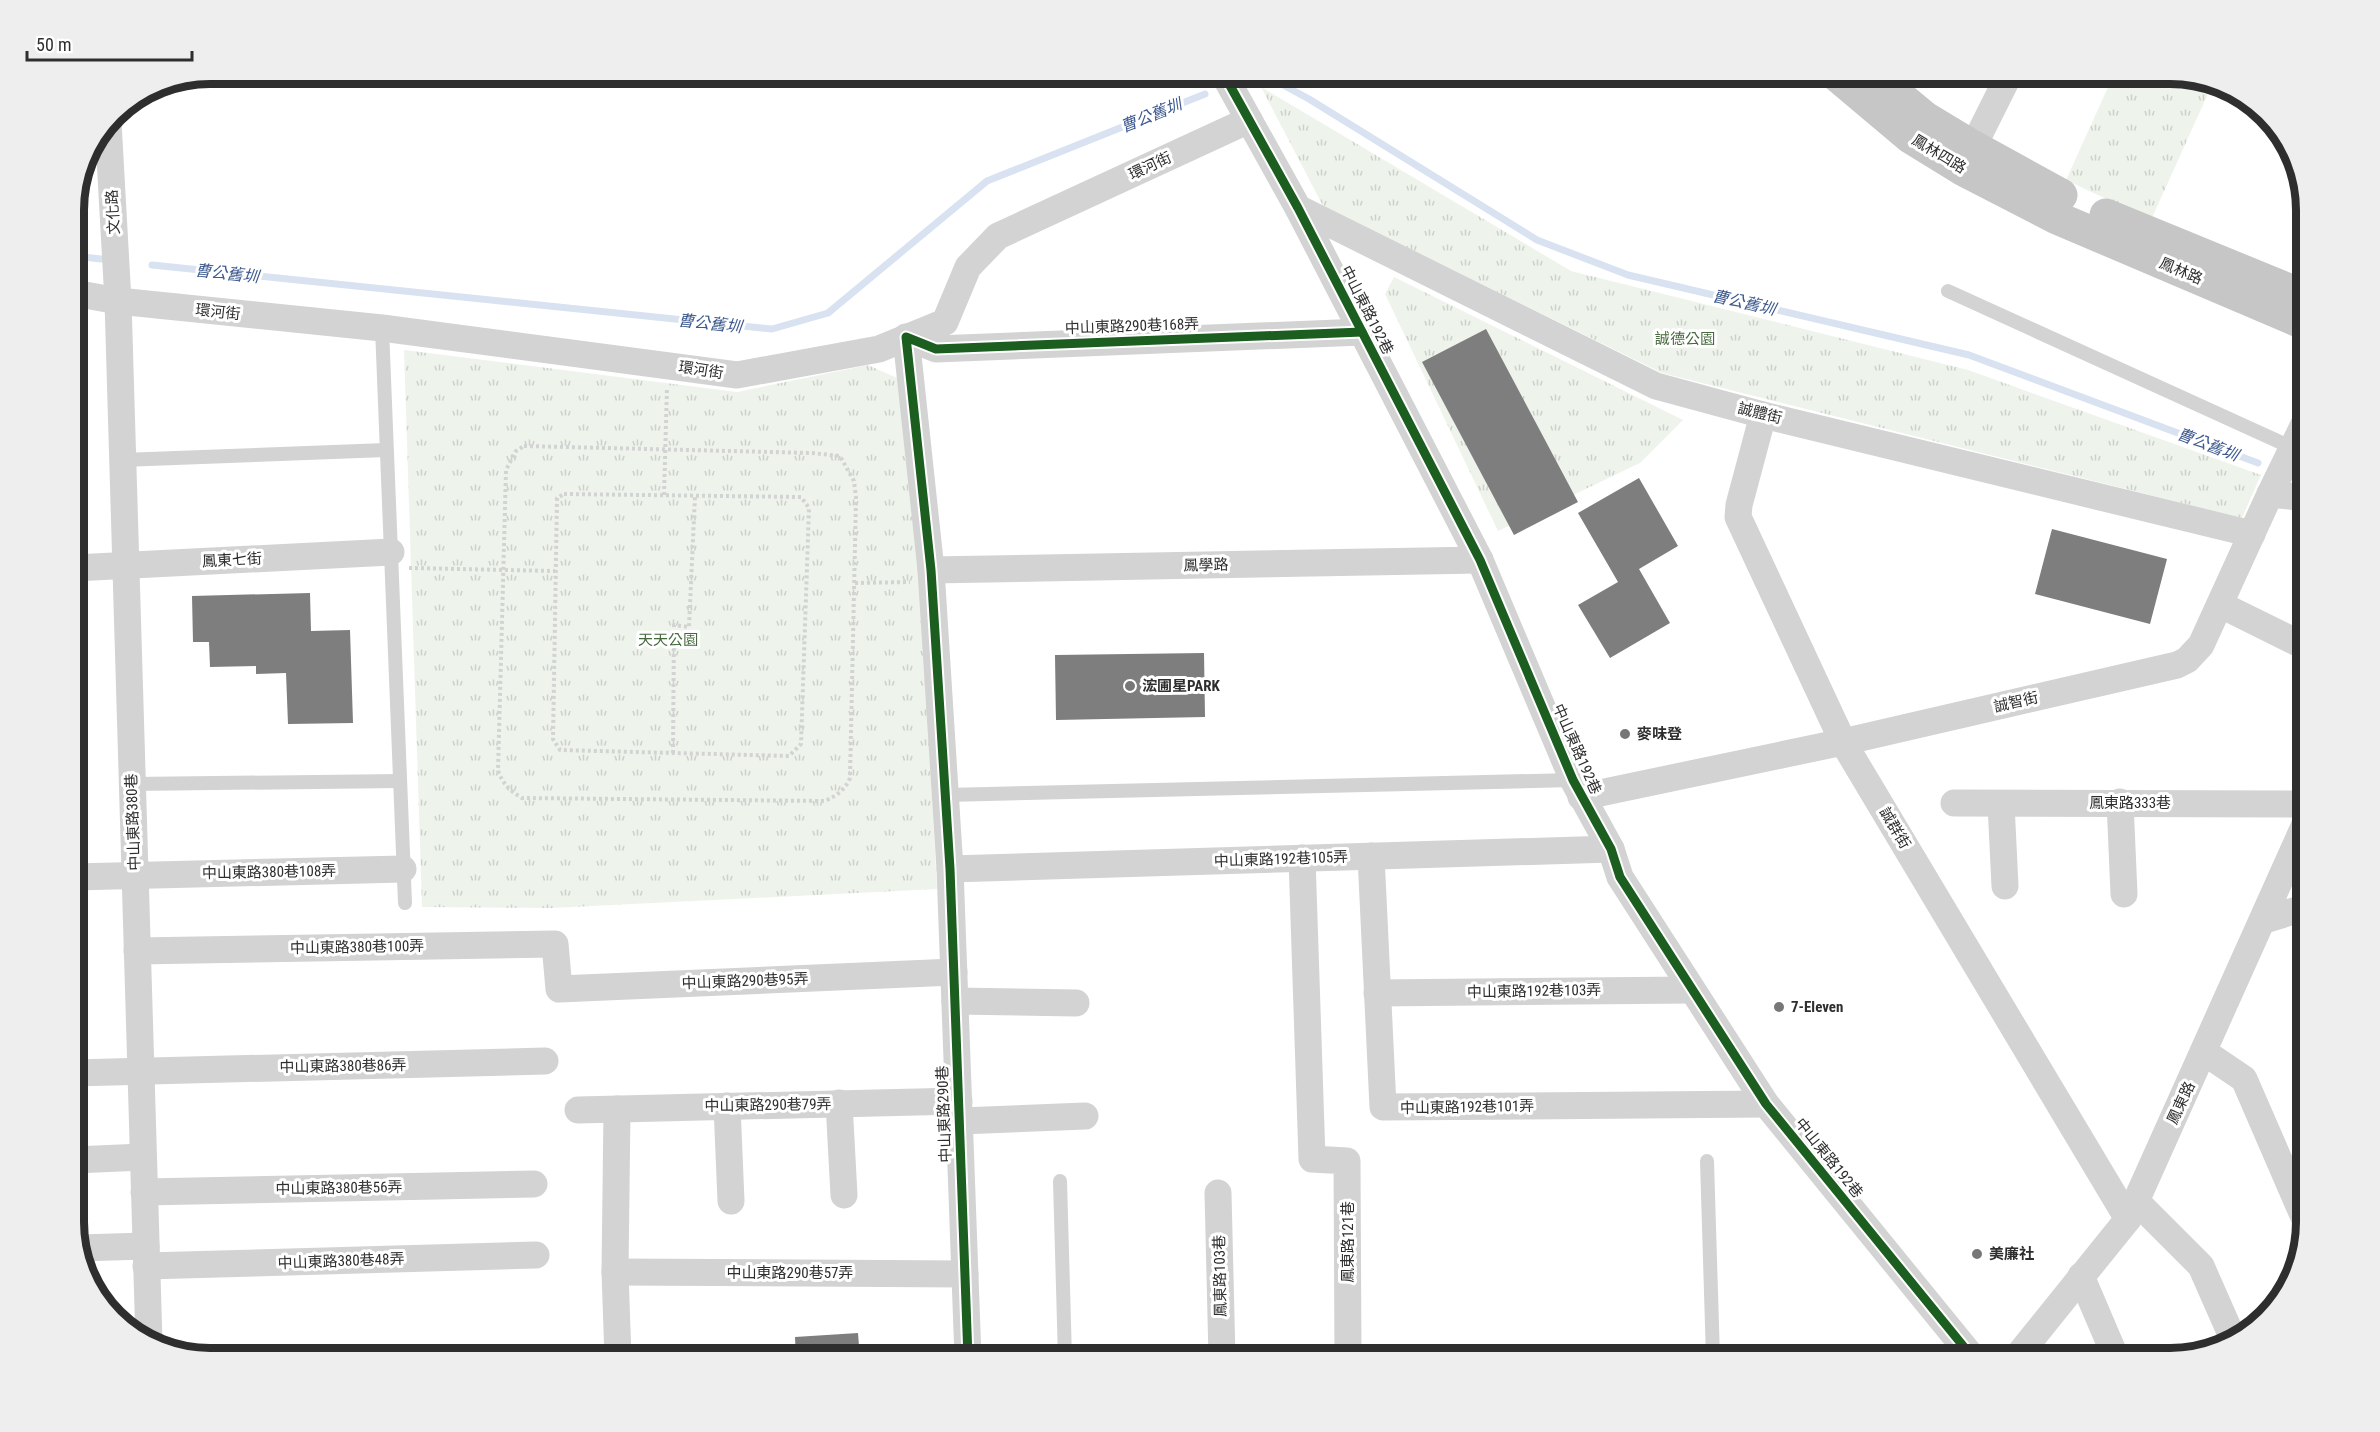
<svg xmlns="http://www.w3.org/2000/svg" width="2380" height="1432" viewBox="0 0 2380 1432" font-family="'Roboto Condensed','Noto Sans TC',sans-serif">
<defs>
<pattern id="grass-tufts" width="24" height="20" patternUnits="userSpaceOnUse" patternTransform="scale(1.5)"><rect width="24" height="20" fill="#eef4ec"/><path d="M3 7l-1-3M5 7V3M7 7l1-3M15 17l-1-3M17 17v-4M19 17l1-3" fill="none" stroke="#ccd2cb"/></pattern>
</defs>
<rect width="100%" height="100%" fill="#fff"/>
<g fill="url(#grass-tufts)">
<path d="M2114,74h56l42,11 -61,135 -85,-40z"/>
<path d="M1261,87l310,184 397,99 293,105 -19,43 -580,-145 -339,-167z"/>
<path d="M1394,277l289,143 -43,43 -142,68 -113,-237z"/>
<path d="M404,350l333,42 131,-27 29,13 25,233 15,278 -385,19 -130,-1z"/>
<path d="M957,1353v5h-174z"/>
</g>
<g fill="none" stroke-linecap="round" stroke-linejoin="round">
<g stroke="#d9e2f1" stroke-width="7">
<path d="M1261,73l48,26 228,141 91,35 341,80 289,108"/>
<path d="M74,256l27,3"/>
<path d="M152,265l620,64 56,-16 159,-132 218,-87"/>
<path d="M2293,472l13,2"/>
</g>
</g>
<g fill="#7e7e7e">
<path d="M1486,329l92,173 -64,33 -92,-173z"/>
<path d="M1639,478l39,68 -39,23 31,54 -60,35 -32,-53 40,-23 -40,-69z"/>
<path d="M2052,529l115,30 -17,65 -115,-30z"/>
<path d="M310,593l1,38 39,-1 3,93 -65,1 -2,-51 -30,1v-8l-46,1 -1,-25h-16l-1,-46z"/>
<path d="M1204,653l1,64 -149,3 -1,-65z"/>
<path d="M858,1333l2,26h-64l-1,-22z"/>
</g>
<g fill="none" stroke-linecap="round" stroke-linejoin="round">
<g stroke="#d3d3d3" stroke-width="4" stroke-dasharray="3 3" stroke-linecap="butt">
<path d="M524,446l288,7 28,3 14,25 2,17 -6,280c-5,12 -14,18 -25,23l-303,-3c-12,-7 -19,-14 -24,-27l8,-301 10,-19z"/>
<path d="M564,494l237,3 8,11 -8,236 -12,12 -229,-6 -7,-11 4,-241z"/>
<path d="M664,495l3,-107"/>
<path d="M409,568l146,3"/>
<path d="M855,583l55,-1"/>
<path d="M673,753l1,-128 15,2 6,-131"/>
</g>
<g stroke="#d3d3d3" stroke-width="14">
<path d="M1948,291l345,157"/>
<path d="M382,328l23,575"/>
<path d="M122,460l264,-10"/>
<path d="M132,784l268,-3"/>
<path d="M946,795l627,-15"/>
<path d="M1707,1161l6,197"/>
<path d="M1060,1181l5,177"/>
</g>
<g stroke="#d3d3d3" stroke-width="27">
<path d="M1223,73l75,135 182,352 93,220 38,69 9,28 146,227 207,254"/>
<path d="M108,122l10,179 31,1041"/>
<path d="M1964,165l46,-92"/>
<path d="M1298,208l358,178 107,29 489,119"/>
<path d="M74,293l44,8 264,27 355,47 142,-26 66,-27 23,-55 30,-31 251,-116"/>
<path d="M1763,415l-24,90 -1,12 105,225 285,477"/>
<path d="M2270,494l36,4"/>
<path d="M74,568l317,-16"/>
<path d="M931,570l549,-10"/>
<path d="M2221,605l85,42"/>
<path d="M1581,797l262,-55 334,-77 10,-5 14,-15 69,-151 36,-74"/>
<path d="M2120,802l4,92"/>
<path d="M1954,803l352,1"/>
<path d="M2001,804l4,82"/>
<path d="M1371,856l12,251 383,-3"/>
<path d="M1302,858l10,301 35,2 1,197"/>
<path d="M950,869l661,-20"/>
<path d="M74,877l329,-8"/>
<path d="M2262,921l44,-14"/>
<path d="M137,951l418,-7 4,45 395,-17"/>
<path d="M1377,993l314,-3"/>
<path d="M955,1001l121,2"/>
<path d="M2204,1052l40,27 62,143"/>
<path d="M74,1073l471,-12"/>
<path d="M839,1103l5,92"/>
<path d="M727,1106l4,95"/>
<path d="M617,1109l-2,163 3,86"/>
<path d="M578,1110l381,-9"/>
<path d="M960,1121l125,-5"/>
<path d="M74,1160l69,-3"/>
<path d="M144,1192l390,-8"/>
<path d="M1218,1193l4,165"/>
<path d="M2136,1201l65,65 33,75"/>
<path d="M79,1248l67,-2"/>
<path d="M146,1266l390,-11"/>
<path d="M615,1272l350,2"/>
<path d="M2081,1276l35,82"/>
<path d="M968,1358l-18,-489 -19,-299 -25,-233 30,12 426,-17"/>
<path d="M2016,1358l112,-139 178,-397"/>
</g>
<g stroke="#c6c6c6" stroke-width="33">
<path d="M1834,73l76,64 52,32 95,49 249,106"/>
<path d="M1871,73l53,44 48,29 89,49"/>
<path d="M2106,215l200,82"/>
</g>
<defs>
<g id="cycleway">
<path d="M1223,73l75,135 182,352 93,220 38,69 9,28 146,227 207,254"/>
<path d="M968,1358l-18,-489 -19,-299 -25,-233 30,12 426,-17"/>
</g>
</defs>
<use href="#cycleway" stroke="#fff" stroke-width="13"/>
<use href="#cycleway" stroke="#1b5e20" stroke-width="9"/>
</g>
<g fill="#777" stroke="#fff" stroke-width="2">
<circle cx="1130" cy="686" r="6"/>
<circle cx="1625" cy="734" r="6"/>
<circle cx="1779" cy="1007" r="6"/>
<circle cx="1977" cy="1254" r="6"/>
</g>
<g text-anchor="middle" stroke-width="6" stroke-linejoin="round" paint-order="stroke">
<g font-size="15" fill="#2e2e2e" stroke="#fff">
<text transform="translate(1939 154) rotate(31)" y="5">鳳林四路</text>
<text transform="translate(1150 166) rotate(-25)" y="5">環河街</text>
<text transform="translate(113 212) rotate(-93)" y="5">文化路</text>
<text transform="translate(2181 271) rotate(23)" y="5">鳳林路</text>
<text transform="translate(1367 310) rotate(63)" y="5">中山東路192巷</text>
<text transform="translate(218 312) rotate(6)" y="5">環河街</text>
<text transform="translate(1132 326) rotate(-2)" y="5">中山東路290巷168弄</text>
<text transform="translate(701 370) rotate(9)" y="5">環河街</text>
<text transform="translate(1760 413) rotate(14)" y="5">誠體街</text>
<text transform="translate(232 560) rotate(-3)" y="5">鳳東七街</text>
<text transform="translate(1206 565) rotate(-1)" y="5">鳳學路</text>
<text transform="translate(2016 702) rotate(-13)" y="5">誠智街</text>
<text transform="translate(1577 749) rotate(66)" y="5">中山東路192巷</text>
<text x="2130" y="808">鳳東路333巷</text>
<text transform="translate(133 822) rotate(-92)" y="5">中山東路380巷</text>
<text transform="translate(1895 828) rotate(59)" y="5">誠群街</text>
<text transform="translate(1281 859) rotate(-2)" y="5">中山東路192巷105弄</text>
<text transform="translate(269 872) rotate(-1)" y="5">中山東路380巷108弄</text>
<text transform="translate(357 947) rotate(-1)" y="5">中山東路380巷100弄</text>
<text transform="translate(745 981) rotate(-2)" y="5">中山東路290巷95弄</text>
<text transform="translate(1534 991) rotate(-1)" y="5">中山東路192巷103弄</text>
<text transform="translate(343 1066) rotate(-1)" y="5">中山東路380巷86弄</text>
<text transform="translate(2181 1103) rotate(-65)" y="5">鳳東路</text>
<text transform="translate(768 1105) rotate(-1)" y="5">中山東路290巷79弄</text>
<text transform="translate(1467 1107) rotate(-1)" y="5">中山東路192巷101弄</text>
<text transform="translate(944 1114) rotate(-92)" y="5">中山東路290巷</text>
<text transform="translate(1829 1158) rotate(51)" y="5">中山東路192巷</text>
<text transform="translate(339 1188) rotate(-1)" y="5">中山東路380巷56弄</text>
<text transform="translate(1348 1242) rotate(-90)" y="5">鳳東路121巷</text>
<text transform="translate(341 1261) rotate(-2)" y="5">中山東路380巷48弄</text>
<text x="790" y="1278">中山東路290巷57弄</text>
<text transform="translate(1220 1276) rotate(-91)" y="5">鳳東路103巷</text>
</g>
<g font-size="15" fill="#46693d" stroke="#fff">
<text x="1685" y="344">誠德公園</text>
<text x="668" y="645">天天公園</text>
</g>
<g font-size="15" font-weight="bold" fill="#2e2e2e" stroke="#fff" text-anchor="start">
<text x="1142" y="691">浤圃星PARK</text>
<text x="1637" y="739">麥味登</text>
<text x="1791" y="1012">7-Eleven</text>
<text x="1989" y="1259">美廉社</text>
</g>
<g font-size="16" font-style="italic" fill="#3e5a8f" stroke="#fff">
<text transform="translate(1151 115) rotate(-22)" y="6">曹公舊圳</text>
<text transform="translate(227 273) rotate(6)" y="6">曹公舊圳</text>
<text transform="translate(1744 302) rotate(13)" y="6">曹公舊圳</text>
<text transform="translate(710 323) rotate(6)" y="6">曹公舊圳</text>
<text transform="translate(2208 444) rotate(21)" y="6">曹公舊圳</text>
</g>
</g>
<path d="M0 0H2380V1432H0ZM210 84H2170A126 126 0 0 1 2296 210V1222A126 126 0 0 1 2170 1348H210A126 126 0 0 1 84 1222V210A126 126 0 0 1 210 84Z" fill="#eee" fill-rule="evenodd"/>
<path fill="none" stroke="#2e2e2e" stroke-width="8" d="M210 84H2170A126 126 0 0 1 2296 210V1222A126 126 0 0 1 2170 1348H210A126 126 0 0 1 84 1222V210A126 126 0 0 1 210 84Z"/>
<path d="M27 51v9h165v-9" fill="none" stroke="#2e2e2e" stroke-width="3"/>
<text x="36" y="51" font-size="18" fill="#2e2e2e" stroke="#ffffff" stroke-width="4.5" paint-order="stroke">50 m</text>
</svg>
